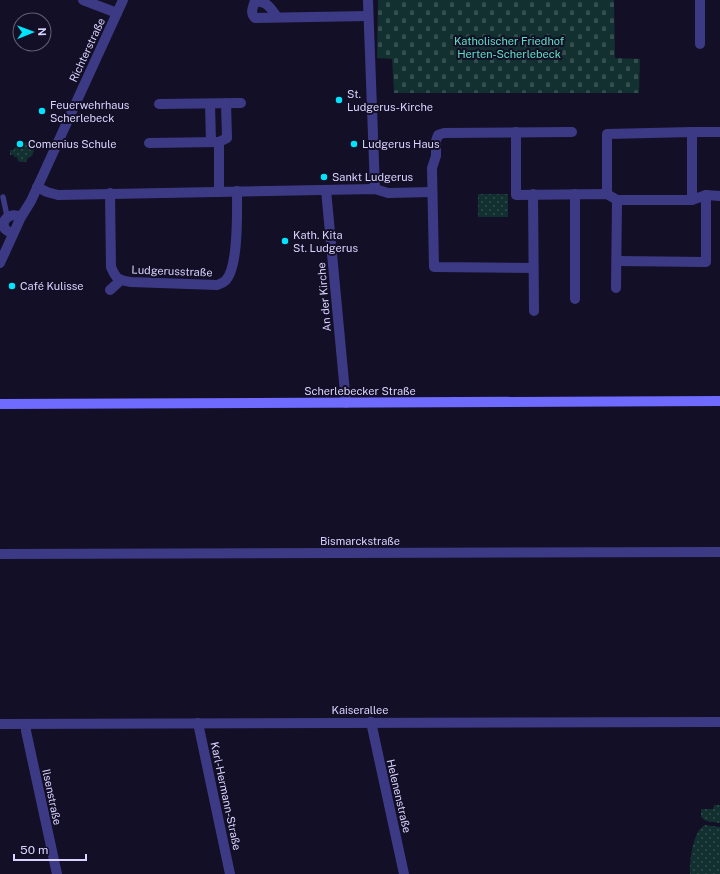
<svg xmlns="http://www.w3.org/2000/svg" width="720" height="874" viewBox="0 0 720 874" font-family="'Public Sans',sans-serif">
<defs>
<pattern id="grass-dots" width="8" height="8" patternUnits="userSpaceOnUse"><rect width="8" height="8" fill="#12302f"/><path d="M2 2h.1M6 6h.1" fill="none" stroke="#344d4e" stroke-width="1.8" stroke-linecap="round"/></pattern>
<pattern id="cemetery-stones" width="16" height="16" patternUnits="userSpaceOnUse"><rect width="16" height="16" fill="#12302f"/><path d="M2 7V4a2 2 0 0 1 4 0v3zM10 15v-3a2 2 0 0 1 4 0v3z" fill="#344d4e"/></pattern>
</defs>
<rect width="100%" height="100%" fill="#130f26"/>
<g fill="url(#grass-dots)">
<path d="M20,141l16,4 -4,11 -4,2 -2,4h-5l-3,-1 -1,-4h-3v-2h-4v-5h4v-2l3,-1z"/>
<rect x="478" y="194" width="30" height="23"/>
<path d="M714,805h6v18l-14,-2 -5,-4v-8h12z"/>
<path d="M705,825l15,2v47h-30c-1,-12 3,-44 15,-49z"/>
</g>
<path fill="url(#cemetery-stones)" d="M378,0h236l1,58 25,1 -1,34h-245l-2,-34 -15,-1z"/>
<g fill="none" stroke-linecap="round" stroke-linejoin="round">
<path stroke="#3d3a85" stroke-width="5.5" d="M3,197l4,19"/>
<g stroke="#3d3a85" stroke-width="10">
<path d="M83,0l34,13"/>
<path d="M255,0c-1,6 -6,12 0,18l113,-2"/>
<path d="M368,1l7,188"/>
<path d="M255,2c12,-2 16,7 22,15"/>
<path d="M700,44v-44"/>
<path d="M159,104l82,-1"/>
<path d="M210,104l1,38"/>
<path d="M516,132v63l91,-1 10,6h75l14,-5 14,1"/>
<path d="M692,132h28"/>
<path d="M149,143l70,-1"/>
<path d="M37,187l10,5 11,3 317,-6 13,4 44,-1"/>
<path d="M326,190l20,213"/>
<path d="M219,192v-50l8,-4 -1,-35"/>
<path d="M110,193l1,74c5,12 7,13 20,15l86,3c2,-1 6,-2 8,-4 14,-12 12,-72 12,-90"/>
<path d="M533,194l1,117"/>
<path d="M607,194v-60l85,-2v68"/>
<path d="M13,234c-2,-1 -6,-3 -8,-5 -5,-9 5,-17 16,-12"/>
<path d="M617,261l89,1v-67"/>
<path d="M0,263l21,-46 10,-16 92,-201"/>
<path d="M533,268l-99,-1 -2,-99 4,-12v-15l2,-6 6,-2 128,-1"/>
<path d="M616,288l1,-88"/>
<path d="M110,290l11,-10"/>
<path d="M575,299v-105"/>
<path d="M0,554l720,-2"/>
<path d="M371,722l33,152"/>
<path d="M198,723l32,151"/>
<path d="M0,724l720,-2"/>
<path d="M26,724v7l31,143"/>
</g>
<path stroke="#6f6bff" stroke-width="10" d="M0,404l720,-3"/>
</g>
<g fill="#00e5ff" stroke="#130f26" stroke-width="1.5">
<circle cx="339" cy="100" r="4"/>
<circle cx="42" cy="111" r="4"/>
<circle cx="20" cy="144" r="4"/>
<circle cx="354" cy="144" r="4"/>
<circle cx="324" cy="177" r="4"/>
<circle cx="285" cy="241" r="4"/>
<circle cx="12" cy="286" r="4"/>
</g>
<g text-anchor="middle" stroke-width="4" stroke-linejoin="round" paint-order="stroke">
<g font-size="11" fill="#5fe0c0" stroke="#130f26">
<text x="509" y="45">Katholischer Friedhof<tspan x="509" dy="13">Herten-Scherlebeck</tspan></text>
</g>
<g font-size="11" fill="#d9d4ff" stroke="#130f26">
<text transform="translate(87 50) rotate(-65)" y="4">Richterstraße</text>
<text transform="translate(172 271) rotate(2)" y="4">Ludgerusstraße</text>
<text transform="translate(324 297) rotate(-95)" y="4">An der Kirche</text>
<text x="360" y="395">Scherlebecker Straße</text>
<text x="360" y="545">Bismarckstraße</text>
<text x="360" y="714">Kaiserallee</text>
<text transform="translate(226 796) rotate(78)" y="4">Karl-Hermann-Straße</text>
<text transform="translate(399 796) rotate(77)" y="4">Helenenstraße</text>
<text transform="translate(52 797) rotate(78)" y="4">Ilsenstraße</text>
</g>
<g font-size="11" fill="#d9d4ff" stroke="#130f26" text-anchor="start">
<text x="347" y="98">St.<tspan x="347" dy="13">Ludgerus-Kirche</tspan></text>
<text x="50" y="109">Feuerwehrhaus<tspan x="50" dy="13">Scherlebeck</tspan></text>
<text x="28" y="148">Comenius Schule</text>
<text x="362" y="148">Ludgerus Haus</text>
<text x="332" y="181">Sankt Ludgerus</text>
<text x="293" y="239">Kath. Kita<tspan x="293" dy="13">St. Ludgerus</tspan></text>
<text x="20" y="290">Café Kulisse</text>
</g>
</g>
<g transform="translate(32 32) rotate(89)"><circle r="19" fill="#130f26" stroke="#625e7d"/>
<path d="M0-3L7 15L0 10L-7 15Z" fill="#00e5ff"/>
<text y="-6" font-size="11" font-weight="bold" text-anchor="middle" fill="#d9d4ff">N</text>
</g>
<path d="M14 854v6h72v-6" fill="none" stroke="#d9d4ff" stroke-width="2"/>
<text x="20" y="854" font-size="12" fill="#d9d4ff" stroke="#130f26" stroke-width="3" paint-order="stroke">50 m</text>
</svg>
